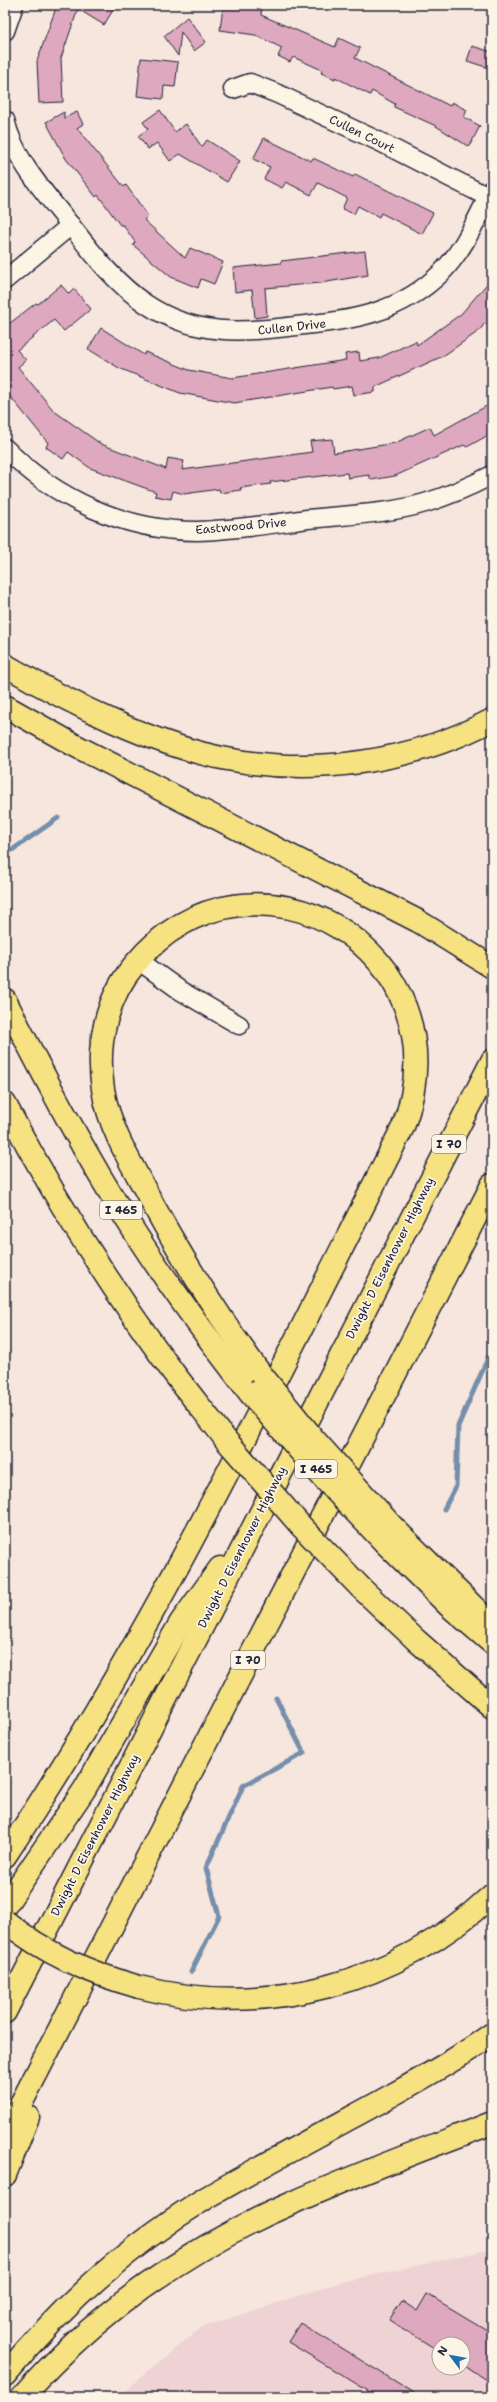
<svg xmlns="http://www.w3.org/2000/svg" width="497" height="2402" viewBox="0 0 497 2402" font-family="'Shantell Sans',sans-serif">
<rect width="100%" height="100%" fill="#f6e6dd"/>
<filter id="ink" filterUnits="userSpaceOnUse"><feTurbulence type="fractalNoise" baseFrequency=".025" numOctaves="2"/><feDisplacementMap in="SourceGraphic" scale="8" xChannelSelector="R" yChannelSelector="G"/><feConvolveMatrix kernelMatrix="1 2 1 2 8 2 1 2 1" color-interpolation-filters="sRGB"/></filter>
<g filter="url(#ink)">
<path fill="#efd3d4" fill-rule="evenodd" d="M492,2249v148h-375l83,-69 141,-46zM439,2344h24v24h-24z"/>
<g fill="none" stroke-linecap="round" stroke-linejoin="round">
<g stroke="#748eab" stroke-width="5">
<path d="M5,855l53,-37"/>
<path d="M444,1509l12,-23 2,-60 34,-77"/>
<path d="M191,1972l28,-56 -13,-48 37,-82 61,-33 -28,-55"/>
</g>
</g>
<g fill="#dea8be" stroke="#22223b">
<path d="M57,5h59l-12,20 -26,-16 -17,49 2,44 -24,1 -2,-42z"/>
<path d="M242,5h20l-1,10 74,32 4,-9 21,10 -5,10 95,48 2,-4 15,8 -3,7 16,9 -11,21 -33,-21 -42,-19 1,-3 -23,-13 -2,4 -35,-18v2l-14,-6 1,-3 -29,-13 -3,5 -12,-6 4,-8 -27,-13 -35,-5 3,-24 19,2z"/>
<path d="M187,17l19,25 -12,9 -13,-19 -3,24 -14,-20z"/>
<path d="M472,46l20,6v17l-25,-8z"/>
<path d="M141,58l37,4 -3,25 -11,-1 -1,13 -26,-3z"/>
<path d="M160,110l15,22 11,-8 16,23 5,-7 33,21 -13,21 -47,-28 -10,7 -13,-18 -9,6 -10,-13 10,-7 -5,-7z"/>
<path d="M64,112v6l13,-6 6,12 -6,4 47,59 2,-2 22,31 -4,4 41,38 5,-10 33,14 -9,22 -13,-5 -3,9 -27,-11 -38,-32 2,-3 -12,-17h-3l-22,-30 -2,2 -30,-38 -20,-37z"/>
<path d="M264,138l47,23 2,-3 40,19 2,-3 78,39 -11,21 -41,-21 -2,4 -21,-11 -4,8 -12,-5 5,-11 -29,-15 -7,12 -25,-13 -4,6 -18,-9 6,-12 -17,-8z"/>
<path d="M365,251l3,24 -47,8 -56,5 2,28 -12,2 -3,-28 -17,2 -2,-24 48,-5v-2z"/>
<path d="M492,278v51l-7,-6 -6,8 -36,25 -68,31v5l-21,3 -2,-9 -19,3 -1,-2 -98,16 -54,-10 -61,-25 -31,-19 13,-21 43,27 1,-3 44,18 43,8 114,-18 -1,-6 14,-2 1,9 19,-3 37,-17 1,4 44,-31z"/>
<path d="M61,285l8,9 5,-5 17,20 -27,22 -10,-11 -37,30 9,10 -8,7 36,44 47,33 65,25 2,-11 16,3 -2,9 130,-18 -2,-11 22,-2 2,14 61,-10 35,-16 4,8 58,-32v30l-25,14 -3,-2 -69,31 -24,4 -2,-5 -21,3 -1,-5 -77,9 1,2 -31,4 1,2 -21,3 -1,-4 -35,5 -11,-3 -2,8 -16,-3 1,-4 -66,-24 -22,-16 -5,7 -17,-12 2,-4 -43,-53v-63l31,-24 2,1z"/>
<path d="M427,2294l65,39v50l-29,-18v-21h-24v7l-50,-31 13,-19 15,10z"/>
<path d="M300,2323l121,74h-43l-90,-55z"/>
</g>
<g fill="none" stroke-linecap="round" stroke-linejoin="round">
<defs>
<g id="minor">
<path d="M5,31l9,-26"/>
<path d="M233,89l17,-6 28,11 100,47 110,56"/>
<path d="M5,120c10,41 38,70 63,102 23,29 46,61 78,82 48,32 96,29 150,22 57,-6 103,-12 146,-54 23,-24 35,-54 50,-83"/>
<path d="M5,280l66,-55"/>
<path d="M5,448c50,51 120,83 192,83 37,-1 75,-7 111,-12 39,-4 80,-5 117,-16 23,-7 46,-17 67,-28"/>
<path d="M138,960l43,31 58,34"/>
</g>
<g id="highway">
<path d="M5,665c63,37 150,81 222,94 90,17 185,3 265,-39"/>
<path d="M5,706l69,39 344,176 74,46"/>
<path d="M5,1000c40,78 80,155 127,228 36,57 77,112 118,165"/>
<path d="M5,1104c47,90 100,175 160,257 19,27 41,52 61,79"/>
<path d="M393,1527l99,98"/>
<path d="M385,1543l64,63 43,37"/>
<path d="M362,1589l54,51 76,67"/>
<path d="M5,1856c154,-231 273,-483 398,-729 66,-176 -151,-303 -268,-163 -29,34 -39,81 -32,125 5,33 22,64 38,93 35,67 75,131 119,191"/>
<path d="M5,1906l79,-116 97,-168 39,-54"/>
<path d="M139,1987c127,32 258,-3 353,-92"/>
<path d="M5,2012l487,-951"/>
<path d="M5,2135l487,-950"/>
<path d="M5,2175l23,-58"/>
<path d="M5,2375c57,-69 124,-130 201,-177 57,-33 115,-64 172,-95 39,-22 78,-43 114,-69"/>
<path d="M22,2397c71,-82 168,-150 268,-193 66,-30 135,-55 202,-81"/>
</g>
</defs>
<use href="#minor" stroke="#22223b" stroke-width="21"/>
<use href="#highway" stroke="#22223b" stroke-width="25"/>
<use href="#minor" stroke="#fcf5e5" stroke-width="18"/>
<use href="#highway" stroke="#f6e281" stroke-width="22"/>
<defs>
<g id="highway-bridge">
<path d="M260,1373l53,65 80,89"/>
<path d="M250,1393l77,89 58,61"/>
<path d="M226,1440l75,86 61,63"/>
<path d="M5,1921c40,33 85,52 134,66"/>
</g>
</defs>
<use href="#highway-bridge" stroke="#22223b" stroke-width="25" stroke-linecap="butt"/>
<use href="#highway-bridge" stroke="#f6e281" stroke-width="22"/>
</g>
</g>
<g text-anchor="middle" stroke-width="3.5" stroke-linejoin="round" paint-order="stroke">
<g fill="#fcf5e5" stroke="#63616e" stroke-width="1">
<rect x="432" y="1135" width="34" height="18" rx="3"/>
<rect x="100" y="1201" width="42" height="18" rx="3"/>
<rect x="295" y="1460" width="42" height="18" rx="3"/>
<rect x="231" y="1651" width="34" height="18" rx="3"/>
</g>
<g font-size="11" font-weight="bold" fill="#22223b">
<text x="449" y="1148">I 70</text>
<text x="121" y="1214">I 465</text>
<text x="316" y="1473">I 465</text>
<text x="248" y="1664">I 70</text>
</g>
<g font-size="12" fill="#22223b" stroke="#fcf5e5">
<text transform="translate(362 134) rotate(26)" y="4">Cullen Court</text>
<text transform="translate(292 327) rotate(-6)" y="4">Cullen Drive</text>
<text transform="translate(241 526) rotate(-5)" y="4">Eastwood Drive</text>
<text transform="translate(390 1258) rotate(-63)" y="4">Dwight D Eisenhower Highway</text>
<text transform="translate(242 1547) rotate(-63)" y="4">Dwight D Eisenhower Highway</text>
<text transform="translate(95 1835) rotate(-63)" y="4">Dwight D Eisenhower Highway</text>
</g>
</g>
<rect width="497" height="2402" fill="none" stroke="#fcf5e5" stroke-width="20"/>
<rect x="10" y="10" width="477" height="2382" fill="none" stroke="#22223b" stroke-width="1.5" filter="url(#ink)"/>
<g transform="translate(451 2356) rotate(302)"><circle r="19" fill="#fcf5e5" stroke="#a5a1a1"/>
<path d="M0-3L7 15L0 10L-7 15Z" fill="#1f6fb2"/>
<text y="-6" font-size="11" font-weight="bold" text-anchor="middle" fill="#22223b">N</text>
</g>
</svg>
